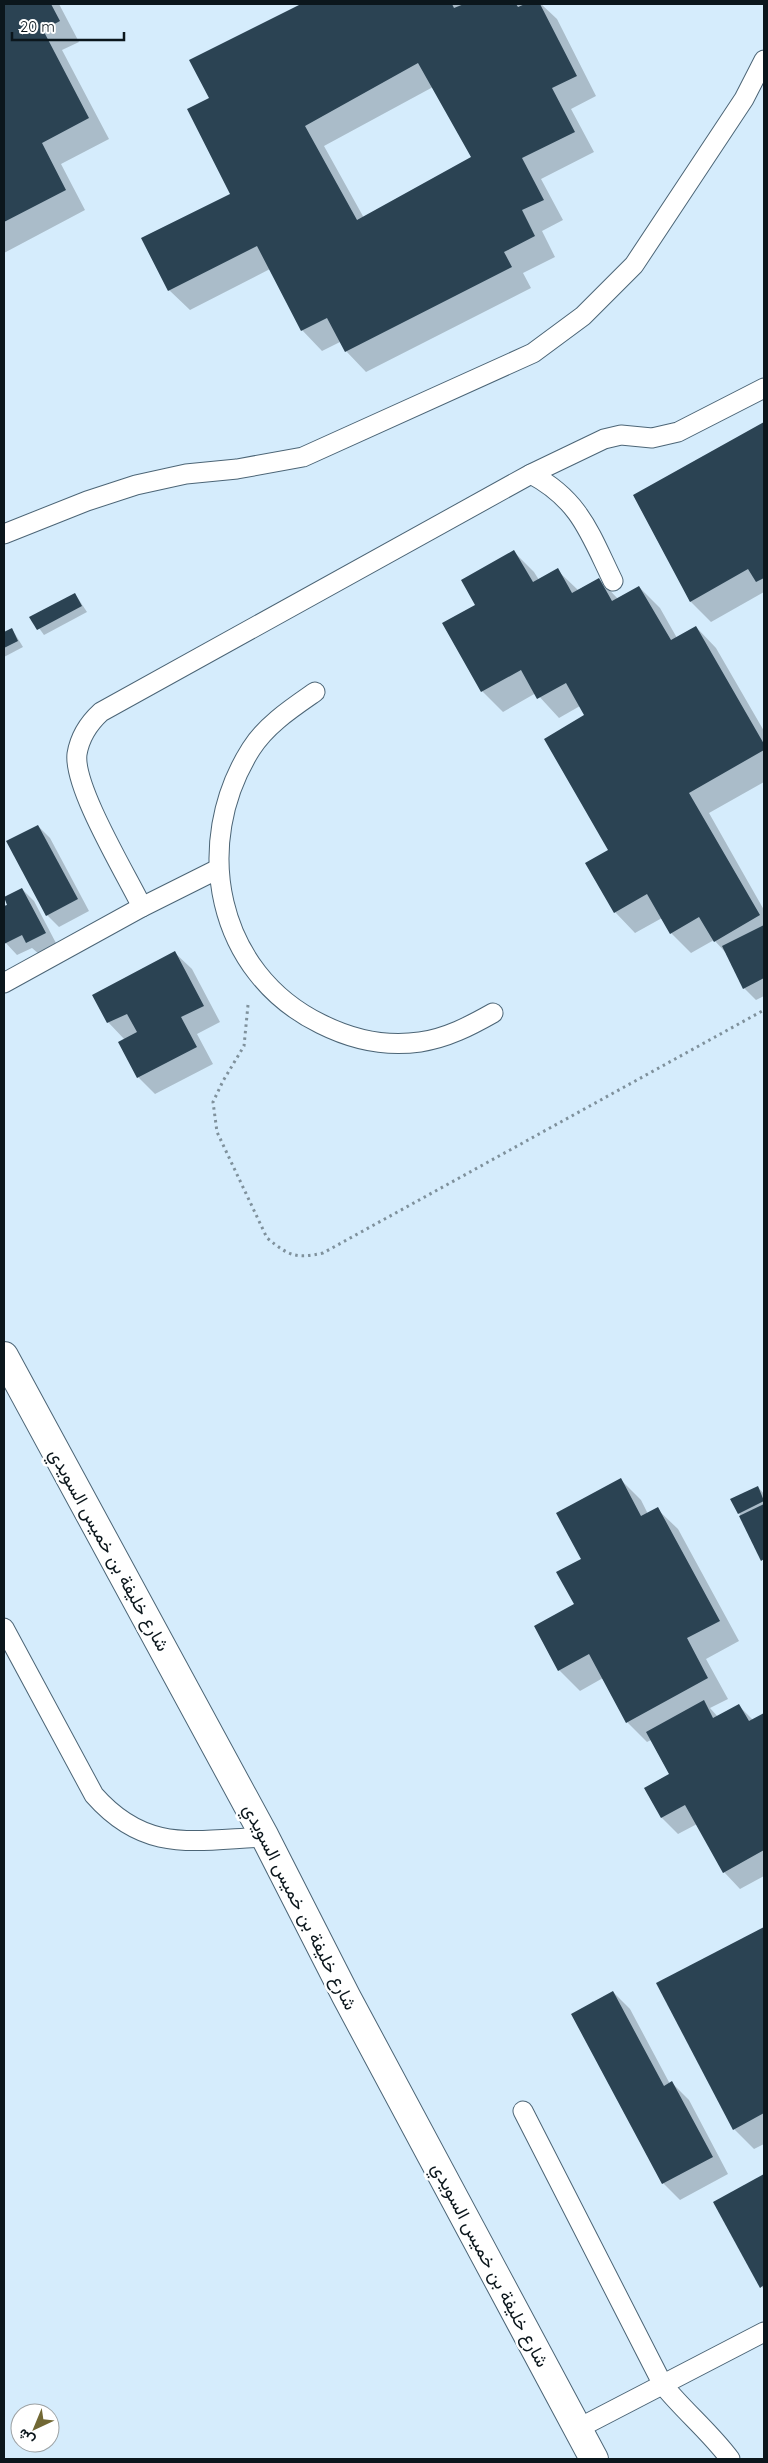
<svg xmlns="http://www.w3.org/2000/svg" width="768" height="2463" viewBox="0 0 768 2463" font-family="Quicksand,Vazirmatn,sans-serif">
<rect width="100%" height="100%" fill="#d5ecfc"/>
<g fill="#0003" fill-rule="evenodd">
<path d="M4,4h55l20,38 -17,8 47,89 -48,25 24,46 -81,43z"/>
<path d="M304,4h157l1,2 4,-2h75l16,15 39,77 -25,13 23,43 -53,27 22,41 -21,11 13,26 -32,16 8,15 -165,84 -20,-21 -6,-9 -18,9 -20,-21 -32,-61 -80,41 -21,-20 63,-95 -21,-97 -20,-38zM433,87l40,71 -109,60 -40,-72z"/>
<path d="M764,424v168l-53,30 -20,-20 -57,-106z"/>
<path d="M513,551l21,21 5,8 18,-10 21,20 21,-11 19,20 21,-12 21,21 17,30 19,-11 20,21 48,83v51l-55,31 55,97v86l-8,4 -12,-12 -18,-35 -12,-13 -23,13 -20,-20 -9,-15 -27,15 -20,-21 -5,-61 -24,-135 -6,-10 -21,12 -23,-25 -33,19 -21,-21 -39,-67 34,-19z"/>
<path d="M75,594l12,18 -43,23 -13,-18z"/>
<path d="M12,629l11,18 -19,10v-24z"/>
<path d="M38,826l12,12 39,73 -30,16 -12,-12 -39,-73z"/>
<path d="M22,889l12,12 23,44 -18,9 -7,-6 -15,7 -13,-14v-33z"/>
<path d="M175,953l17,16 28,53 -23,12 16,30 -58,30 -17,-17 -13,-37 -17,-18z"/>
<path d="M620,1479l21,21 7,14 9,-5 21,20 61,112 -33,18 22,40 -18,9 8,9 21,-11 14,14 11,-6v162l-24,13 -16,-17 -27,-48 -19,10 -16,-16 -16,-30 24,-13 -19,-35 -4,2 -20,-20 -24,-44 -23,13 -21,-21 16,-65 7,-45z"/>
<path d="M758,1487l6,7v68l-25,-49z"/>
<path d="M764,1929v215l-10,5 -20,-20 -76,-145z"/>
<path d="M613,1992l17,17 40,75 2,-1 17,17 39,74 -48,26 -17,-17z"/>
<path d="M764,2175v115l-50,-87z"/>
</g>
<g fill="#2b4353" fill-rule="evenodd">
<path d="M4,4h47l9,17 -17,9 46,88 -47,25 24,47 -62,32z"/>
<path d="M301,4h151l2,4 10,-4h52l2,3 7,-3h15l37,72 -25,12 23,44 -53,26 22,42 -22,10 13,26 -31,16 8,15 -167,85 -18,-34 -26,13 -44,-85 -89,45 -27,-53 89,-44 -43,-85 22,-11 -20,-38zM418,63l53,94 -114,63 -52,-94z"/>
<path d="M764,422v156l-8,4 -8,-13 -58,33 -57,-107z"/>
<path d="M514,550l19,32 25,-14 14,25 27,-15 13,23 27,-15 32,54 25,-14 68,118v6l-75,43 71,122 -46,27 -15,-25 -29,17 -23,-40 -33,19 -29,-50 23,-13 -64,-111 40,-24 -18,-32 -29,16 -16,-29 -40,22 -39,-69 33,-18 -14,-25z"/>
<path d="M75,593l7,13 -45,24 -8,-13z"/>
<path d="M12,628l6,13 -14,7v-16z"/>
<path d="M38,825l40,74 -32,17 -40,-75z"/>
<path d="M22,888l24,45 -20,10 -4,-8 -18,9v-38l3,-1 -3,-8z"/>
<path d="M764,925v53l-21,11 -21,-43z"/>
<path d="M175,951l29,55 -23,11 16,30 -60,31 -19,-36 19,-10 -10,-18 -20,9 -15,-28z"/>
<path d="M621,1478l20,38 17,-9 62,114 -33,17 21,40 -82,45 -37,-69 -31,17 -24,-45 40,-22 -18,-32 25,-13 -25,-46z"/>
<path d="M758,1486l6,15 -26,13 -8,-15z"/>
<path d="M764,1504v55l-3,2 -22,-45z"/>
<path d="M704,1700l9,18 26,-14 10,17 15,-8v137l-41,23 -38,-68 -24,13 -17,-30 25,-14 -23,-42z"/>
<path d="M764,1927v186l-31,17 -77,-147z"/>
<path d="M613,1991l51,95 8,-5 41,76 -51,27 -91,-170z"/>
<path d="M764,2174v111l-4,3 -47,-86z"/>
</g>
<g fill="none" stroke-linecap="round" stroke-linejoin="round">
<defs>
<g id="service">
<path d="M531,474c49,26 59,60 82,107"/>
<path d="M4,534l83,-33 49,-16 50,-11 51,-5 66,-12 230,-104 50,-37 51,-51 110,-166 20,-39"/>
<path d="M315,692c-23,16 -49,33 -64,57 -60,95 -35,224 70,275 30,15 65,23 99,18 27,-4 50,-16 73,-29"/>
<path d="M142,907c-16,-33 -69,-120 -65,-153 3,-18 12,-31 24,-42l430,-238 73,-35 17,-4 31,3 26,-6 86,-44"/>
<path d="M4,983l138,-76 76,-38"/>
<path d="M4,1628l90,167c52,59 100,45 171,42"/>
<path d="M523,2111l140,274c21,26 47,47 67,74"/>
<path d="M577,2429l187,-97"/>
</g>
<path id="minor" d="M4,1356l261,481 81,159 248,463"/>
</defs>
<use href="#service" stroke="#4c6576" stroke-width="21"/>
<use href="#minor" stroke="#4c6576" stroke-width="30"/>
<path stroke="#7f919c" stroke-width="3" stroke-dasharray="2.5 4" stroke-linecap="butt" d="M248,1005l-4,41 -21,35 -10,21 4,30 50,106c22,18 29,21 56,15l441,-243"/>
<use href="#service" stroke="#fff" stroke-width="19"/>
<use href="#minor" stroke="#fff" stroke-width="28"/>
</g>
<g text-anchor="middle" stroke-width="5" stroke-linejoin="round" paint-order="stroke">
<g font-size="18" fill="#0b161c" stroke="#fff">
<text transform="translate(109 1550) rotate(61)" y="6">شارع خليفة بن خميس السويدي</text>
<text transform="translate(300 1907) rotate(63)" y="6">شارع خليفة بن خميس السويدي</text>
<text transform="translate(490 2265) rotate(62)" y="6">شارع خليفة بن خميس السويدي</text>
</g>
</g>
<rect width="768" height="2463" fill="none" stroke="#0b161c" stroke-width="10"/>
<g transform="translate(35 2428) rotate(224)"><circle r="24" fill="#ffffff" stroke="#9da2a4"/>
<path d="M0-4L9 19L0 12L-9 19Z" fill="#716834"/>
<text y="-8" font-size="14" font-weight="bold" text-anchor="middle" fill="#0b161c">ش</text>
</g>
<path d="M12 32v8h112v-8" fill="none" stroke="#0b161c" stroke-width="2.5"/>
<text x="20" y="32" font-size="15" fill="#0b161c" stroke="#ffffff" stroke-width="4" paint-order="stroke">20 m</text>
</svg>
